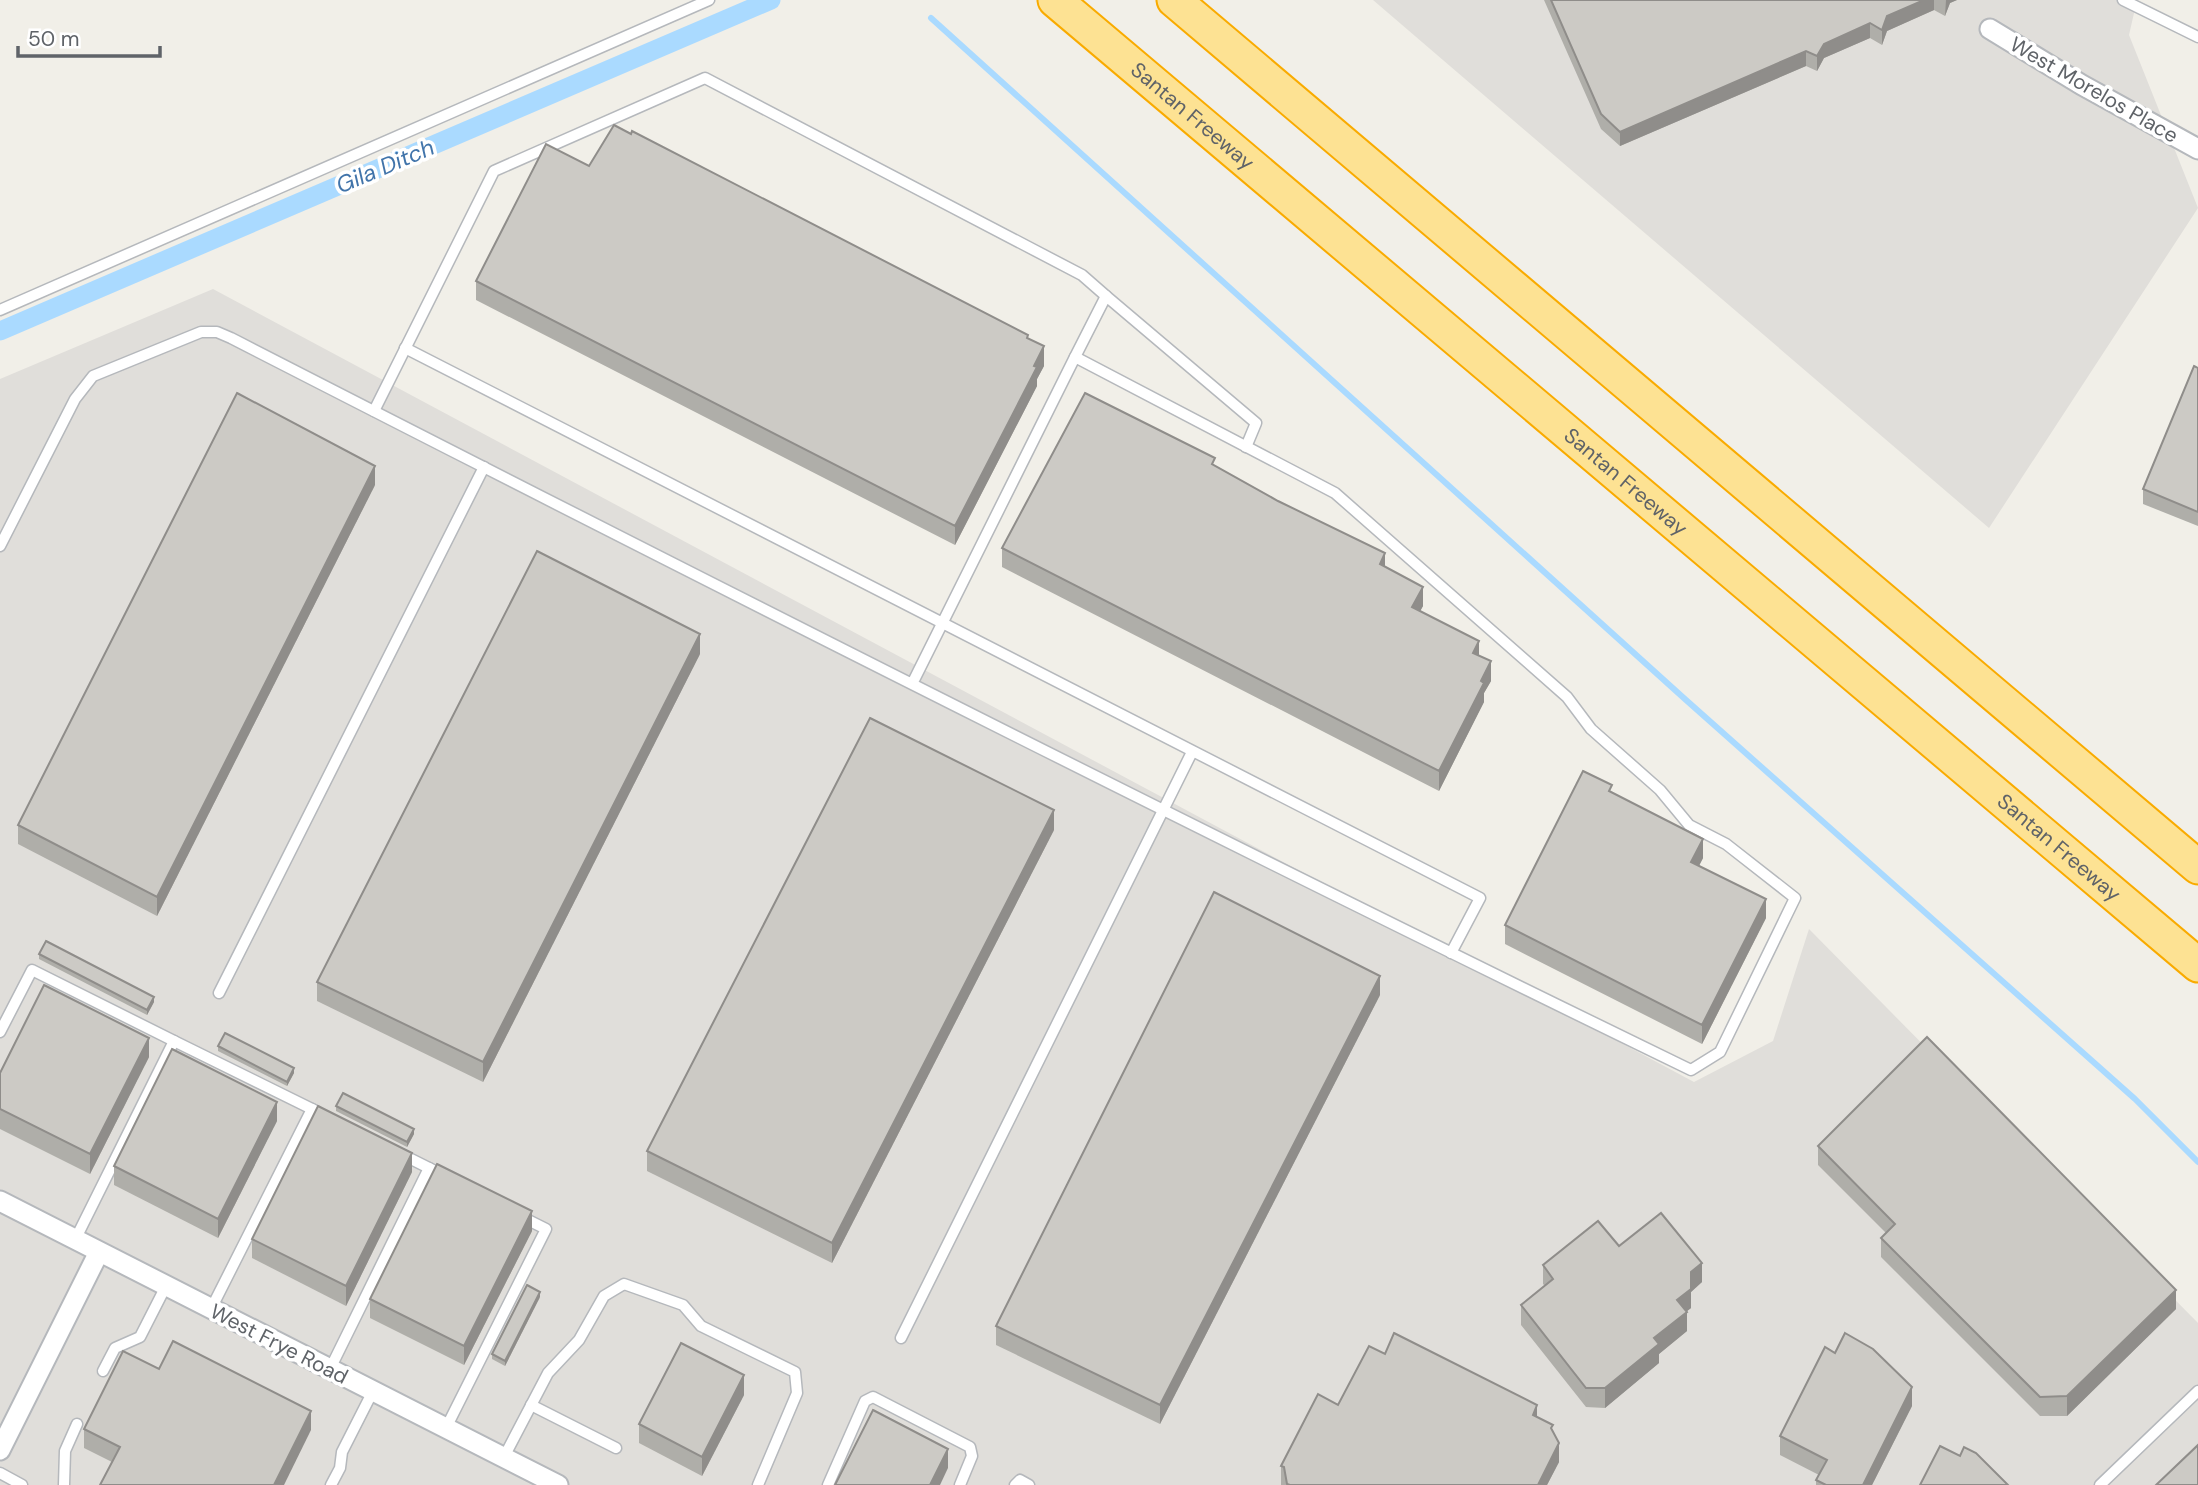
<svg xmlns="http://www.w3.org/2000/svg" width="2198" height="1485" viewBox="0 0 2198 1485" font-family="'DM Sans',sans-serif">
<rect width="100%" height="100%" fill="#f1efe8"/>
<g fill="#e0deda">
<path d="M1373,0h764l-8,35 69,173 -209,320z"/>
<path d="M213,289l1481,793 79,-41 36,-112 389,394v162h-2198v-1106z"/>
</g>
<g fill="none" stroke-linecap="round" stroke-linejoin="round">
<path stroke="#aadaff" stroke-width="6" d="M931,18l755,682 449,399 63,63"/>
<path stroke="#aadaff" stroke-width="19" d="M0,331l771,-331"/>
<defs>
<g id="service">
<path d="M2123,0l75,37"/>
<path d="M0,310l709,-310"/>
<path d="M405,348l1075,550 -29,55"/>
<path d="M1075,357l31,-61 150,127 -10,24"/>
<path d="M374,411l120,-240 211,-93 377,197 24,21"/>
<path d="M0,546l75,-147 18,-23 108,-44h16l14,6c484,248 970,494 1460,732l29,-18 75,-154 -69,-54 -37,-19 -29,-35 -69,-61 -24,-32 -232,-204 -260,-136 -163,327"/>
<path d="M219,993l265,-526"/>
<path d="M0,1032l32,-62 142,71"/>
<path d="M401,1154l28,14"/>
<path d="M75,1240l99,-199 138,68"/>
<path d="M211,1309l101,-200 4,2"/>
<path d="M901,1338l291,-586"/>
<path d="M330,1369l99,-201 16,8"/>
<path d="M103,1371l12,-23 25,-11 26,-51"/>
<path d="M531,1405l85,43"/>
<path d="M446,1428l100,-199 -26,-13"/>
<path d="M504,1457l44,-84 31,-33 25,-44 20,-12 59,21 18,21 94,46 2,21 -39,92"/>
<path d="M0,1473l22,12"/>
<path d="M64,1485l1,-34 12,-27"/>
<path d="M331,1485l9,-17 2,-16 31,-61"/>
<path d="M828,1485l37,-84 8,-4 97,50 2,9 -12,29"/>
<path d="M1015,1485l5,-5 9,5"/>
<path d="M2100,1485l98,-94"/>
</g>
<g id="minor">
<path d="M1990,29l92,56 116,64"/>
<path d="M0,1201l558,284"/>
<path d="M0,1450l99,-198"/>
</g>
<g id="motorway">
<path id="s1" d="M1055,0l1143,965"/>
<path d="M1174,0l1024,867"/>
</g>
</defs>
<use href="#service" stroke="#b5b8bc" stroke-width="13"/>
<use href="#minor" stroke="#b5b8bc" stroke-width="23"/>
<use href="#motorway" stroke="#f9ab00" stroke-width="37"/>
<use href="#service" stroke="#fff" stroke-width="10"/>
<use href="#minor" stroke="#fff" stroke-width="19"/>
<use href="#motorway" stroke="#fde293" stroke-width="33"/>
</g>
<g fill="#afaea9">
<path d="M1544,0h413l-7,3 -5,13 -11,-6 -47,21 -5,14 -12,-7 -46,20 -7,13 -11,-5 -186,80 -19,-17z"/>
<path d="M589,166l439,172 16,28 -7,13v7l-82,159 -479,-245v-19z"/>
<path d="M2198,367v159l-55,-22v-15z"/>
<path d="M1215,466l170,101 38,39 -3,5 59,44 12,26 -7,12v9l-45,89 -437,-224v-19z"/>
<path d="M375,485l-218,431 -139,-72v-19z"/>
<path d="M700,654l-217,428 -166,-81v-19z"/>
<path d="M1612,793l91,65 -4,8 67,52 -64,126 -197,-100v-19z"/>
<path d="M1054,830l-222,433 -185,-92v-20z"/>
<path d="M39,954l115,48 -7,13 -108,-56z"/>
<path d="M1380,995l-220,429 -164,-79v-19z"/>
<path d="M218,1046l76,27 -7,13 -69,-35z"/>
<path d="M149,1057l-59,117 -90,-45v-56z"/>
<path d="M336,1106l78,28 -7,13 -71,-36z"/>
<path d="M277,1121l-59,117 -104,-53v-19z"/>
<path d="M1818,1146l358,163 -109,107h-27l-159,-159v-19l5,-5 -68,-68z"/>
<path d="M412,1172l-66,134 -94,-48v-19z"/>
<path d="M532,1231l-68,134 -94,-47v-19z"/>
<path d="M1619,1246l83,36 -11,10v16l-4,3v20l-28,23v9l-54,45 -19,-1 -65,-82v-20l24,-19 -2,-2v-19z"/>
<path d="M540,1297l-35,69 -13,-7v-5z"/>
<path d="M1385,1354l152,63 16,15 6,30 -12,23h-266v-19z"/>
<path d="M159,1369l152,61 -199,32 -28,-14v-19z"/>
<path d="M744,1395l-42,81 -63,-33v-19z"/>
<path d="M1912,1406l-40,79h-56v-5l3,-5 -39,-20v-19z"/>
</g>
<g fill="#8f8d8a">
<path d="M1924,0h10v10l-47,21 -5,14v-15l5,-14z"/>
<path d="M1946,0h11l-7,3 -5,13z"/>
<path d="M1870,23v15l-46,20 -7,13v-15l7,-12z"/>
<path d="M1806,51v15l-186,80v-14z"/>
<path d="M1044,346v20l-7,13v7l-82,159v-19z"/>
<path d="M375,466v19l-218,431v-19z"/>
<path d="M1385,553v19l-5,-8z"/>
<path d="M1423,587v19l-11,20v-19z"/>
<path d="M700,634v20l-217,428v-20z"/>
<path d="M1479,641v20l-6,-8z"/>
<path d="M1491,661v20l-7,12v9l-45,89v-20z"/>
<path d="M1054,810v20l-222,433v-20z"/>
<path d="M1703,839v19l-12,23v-19z"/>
<path d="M1766,899v19l-64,126v-19z"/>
<path d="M1380,976v19l-220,429v-19z"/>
<path d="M154,997v5l-7,13v-5z"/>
<path d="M149,1038v19l-59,117v-20z"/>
<path d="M294,1068v5l-7,13v-4z"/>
<path d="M277,1102v19l-59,117v-19z"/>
<path d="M414,1129v5l-7,13v-5z"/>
<path d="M412,1153v19l-66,134v-20z"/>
<path d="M532,1211v20l-68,134v-19z"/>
<path d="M1702,1263v19l-11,10v16l-14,11v-19l14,-28z"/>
<path d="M2176,1290v19l-109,107v-20z"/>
<path d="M540,1292v5l-35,69v-5z"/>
<path d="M1687,1312v19l-28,23v9l-54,45v-20l49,-50z"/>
<path d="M744,1375v20l-42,81v-19z"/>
<path d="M1912,1387v19l-40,79h-9z"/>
<path d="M1537,1405v19l-4,-9z"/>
<path d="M311,1411v19l-27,55h-10z"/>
<path d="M1559,1443v19l-12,23h-9z"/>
<path d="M948,1449v19l-8,17h-10z"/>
</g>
<g fill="#cccac5" stroke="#8f8d8a" stroke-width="2">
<path d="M1551,0h373l-37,16 -5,14 -12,-7 -46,21 -7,12 -11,-5 -186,81 -19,-18z"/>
<path d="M614,125l17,9 1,-3 396,204 -1,3 17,8 -10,20 3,1 -82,159 -479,-245 70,-137 43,22z"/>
<path d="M2194,366l4,2v-1v145l-55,-23z"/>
<path d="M237,393l138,73 -218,431 -139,-72z"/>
<path d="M1085,393l130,65 -3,6 66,37 107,52 -5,11 43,23 -11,20 67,34 -6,12 18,8 -10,20 3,2 -45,88 -437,-223z"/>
<path d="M537,551l163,83 -217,428 -166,-80z"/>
<path d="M870,718l184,92 -222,433 -185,-92z"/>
<path d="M1583,771l29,14 -3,6 94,48 -12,23 75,37 -64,126 -197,-100z"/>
<path d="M1214,892l166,84 -220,429 -164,-79z"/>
<path d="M46,941l108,56 -7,13 -108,-56z"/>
<path d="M44,985l105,53 -59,116 -90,-45v-36z"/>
<path d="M225,1033l69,35 -7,14 -69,-36z"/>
<path d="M1927,1037l249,253 -109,106 -27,1 -159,-159 14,-14 -77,-78z"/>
<path d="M172,1049l105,53 -59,117 -104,-53z"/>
<path d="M343,1093l71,36 -7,13 -71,-36z"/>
<path d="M318,1106l94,47 -66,133 -94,-47z"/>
<path d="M437,1164l95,47 -68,135 -94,-47z"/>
<path d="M1661,1213l41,50 -11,9v17l-14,11 10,12 -33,26 5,6 -54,44h-19l-65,-83 32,-26 -10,-14 55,-44 21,25z"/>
<path d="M527,1285l13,7 -35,69 -13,-7z"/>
<path d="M1394,1333l143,72 -4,10 20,10 -2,3 8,15 -21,42h-248l-3,-1 -3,-17 -3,-1 37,-72 20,11 31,-59 16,8z"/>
<path d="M1845,1333l28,16 39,38 -49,98h-37l-10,-5 11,-20 -47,-24 45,-89 10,6z"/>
<path d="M173,1341l138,70 -37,74h-174l20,-38 -36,-18 39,-78 36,18z"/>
<path d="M681,1343l63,32 -42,82 -63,-33z"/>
<path d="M873,1410l75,39 -18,36h-95z"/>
<path d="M2198,1445v40h-42z"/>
<path d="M1940,1446l20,10 4,-9 12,6 32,32h-88z"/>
</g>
<g text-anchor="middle" stroke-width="7" stroke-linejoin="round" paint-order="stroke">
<g font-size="21" fill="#5f6368" stroke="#fff">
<text transform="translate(2094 90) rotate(30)" y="7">West Morelos Place</text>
<text dy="7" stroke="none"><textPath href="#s1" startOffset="180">Santan Freeway</textPath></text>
<text dy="7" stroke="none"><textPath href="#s1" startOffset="747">Santan Freeway</textPath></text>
<text dy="7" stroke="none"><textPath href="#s1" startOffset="1314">Santan Freeway</textPath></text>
<text transform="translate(279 1344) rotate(27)" y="7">West Frye Road</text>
</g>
<g font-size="23" font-style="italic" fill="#4174aa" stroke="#fff">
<text transform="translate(385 166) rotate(-23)" y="8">Gila Ditch</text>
</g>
</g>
<path d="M18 46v10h142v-10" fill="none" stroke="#5f6368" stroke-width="3.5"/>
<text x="28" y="46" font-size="21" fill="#5f6368" stroke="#ffffff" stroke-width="5" paint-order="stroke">50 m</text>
</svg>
